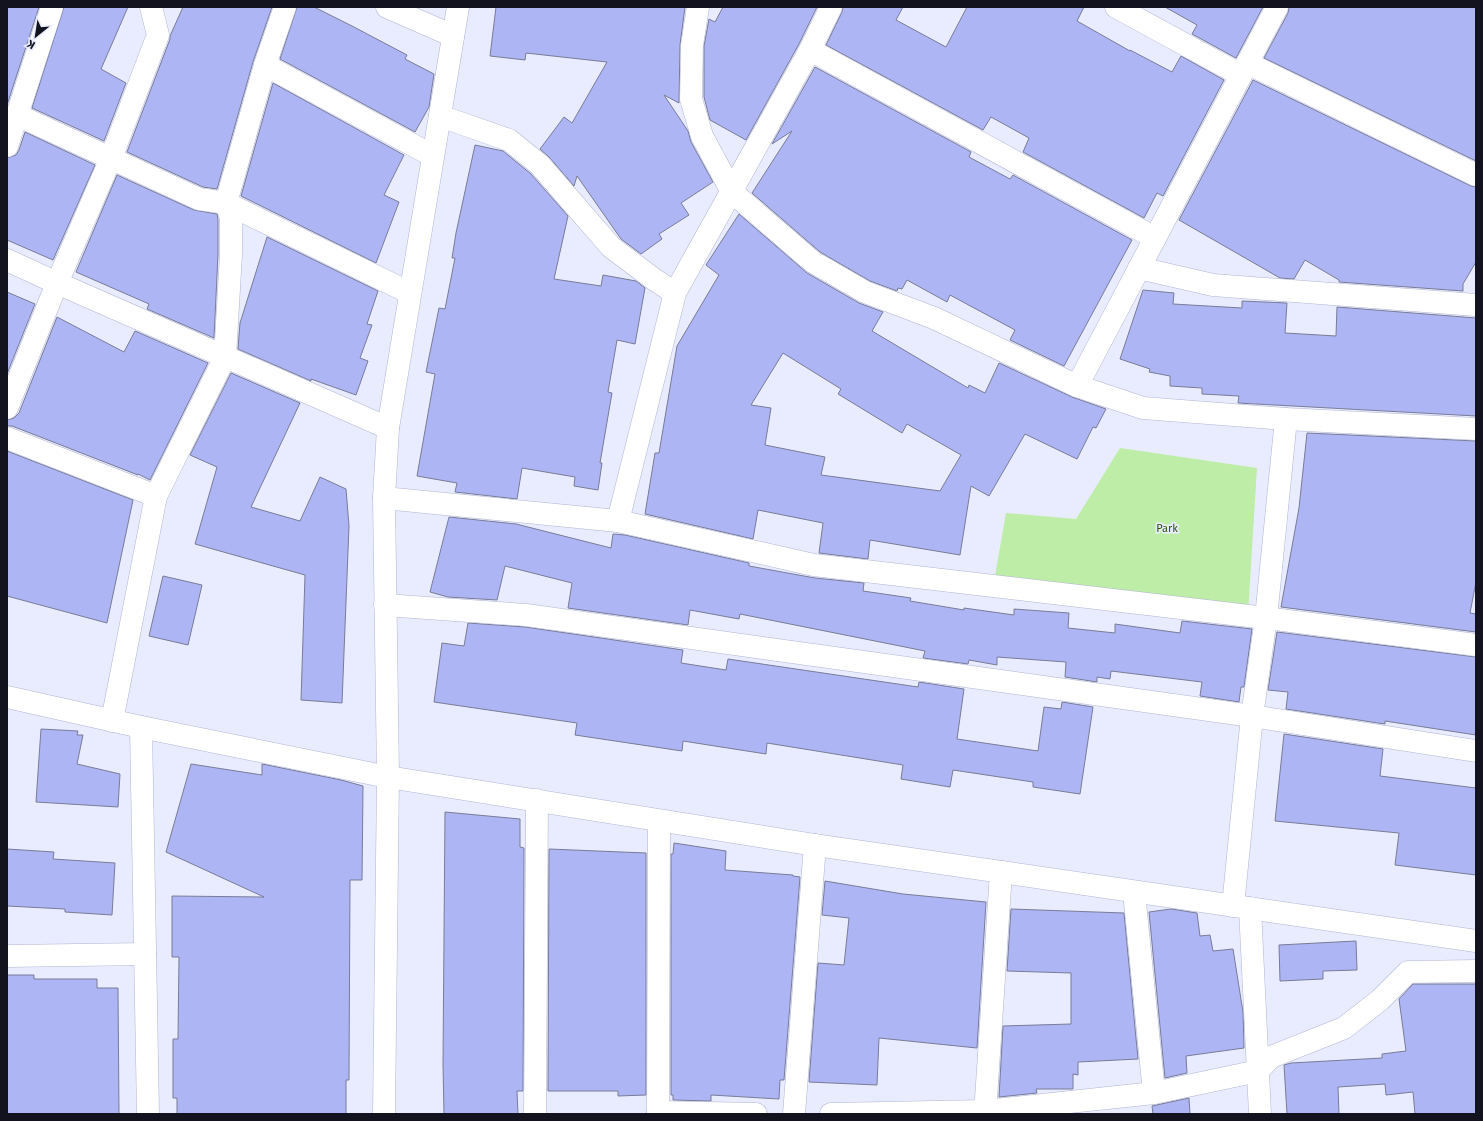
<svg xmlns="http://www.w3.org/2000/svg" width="1483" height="1121" viewBox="0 0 1483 1121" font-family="'Fira Sans',sans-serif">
<rect width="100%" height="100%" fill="#e9ecfe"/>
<path fill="#beeda8" d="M1120,448l137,20 -9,146 -253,-38 11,-63 70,6z"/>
<g fill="#adb5f4" stroke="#787c97" fill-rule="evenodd">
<path d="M7,7h32l-32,98z"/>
<path d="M64,7h64l-27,62 25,14 -22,58 -72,-33z"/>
<path d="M183,7h89l-19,55 -36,127 -14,-2 -76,-35 43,-113v-3z"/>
<path d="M297,7h17l38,19 55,29 -2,4 29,15 -5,33 -14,25 -135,-73z"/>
<path d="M496,7h189l-5,38 -1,58 -15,-8 24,36 3,11 22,40 -32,21 8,12 -30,19 3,5 -21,15 -20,-15 -44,-63 -3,10 -25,-29 -9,-8 24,-32 8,6 35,-61 -81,-9 -1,7 -35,-4z"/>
<path d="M723,7h94l-18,37 -53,96 -36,-20 -6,-23v-51l5,-27 6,3z"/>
<path d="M843,7h60l-7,13 50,27 21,-40h117l-7,14 53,30v-1l42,22 9,-16 43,24 -61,116 -6,-3 -13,25 -121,-66 6,-14 -38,-21 -8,13 -157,-85 16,-33z"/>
<path d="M1165,7h98l-27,51 -44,-24 5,-9z"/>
<path d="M1289,7h187v154l-212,-103 24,-45z"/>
<path d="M815,67l156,85 -2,5 41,22 3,-4 119,65 -68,126 -54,-26 5,-10 -65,-35 -3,7 -40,-22 -5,9 -4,-1 -1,3 -27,-10 -50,-29 -68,-59 40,-62 -20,13z"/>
<path d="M1253,80l218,106 5,1v75l-13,22v7l-124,-9v-2l-34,-20 -11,19 -14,-1 -101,-58z"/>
<path d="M273,83l131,72 -20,40 15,7 -23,61 -135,-67z"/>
<path d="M25,132l70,33 -42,95 -46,-20v-82l9,-3 3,-5z"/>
<path d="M475,145l28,6 28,23 37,42 -14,63 47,7 2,-11 33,6 9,7 -10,56 -18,-4 -9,52 4,1 -12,70h2l-4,27 -24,-4 1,-9 -53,-9 -5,31 -62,-7 2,-9 -40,-7 18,-102 -9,-2 13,-64 6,1 10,-51h-3l4,-25z"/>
<path d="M117,175l77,35 23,4 1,6v34l-4,84 -67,-29 2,-5 -73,-32z"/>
<path d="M739,214l68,59 52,30 24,9 -11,19 96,57 1,-3 16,8 14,-30 73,34 34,12 -10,19 -3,-1 -16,32 -52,-25 -36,62 -18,-10 -11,69 -90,-15 -2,19 -49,-6 4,-30 -65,-13 -5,29 -108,-25 10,-61h4l18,-107 42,-71 -13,-10zM783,353l58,36 -3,5 64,39 5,-9 54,31 -21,36 -119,-16 4,-18 -60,-12 6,-37 -20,-3z"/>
<path d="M267,237l111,54 -11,33 5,1 -12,33 8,3 -12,34 -45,-16v2l-73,-32 2,-26z"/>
<path d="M1143,290l31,3 -1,11 69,4v-7l45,2 -2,30 51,3 1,-29 139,11v98l-238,-13 1,-7 -37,-2v-6l-32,-2v-10l-21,-4 1,-3 -30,-10z"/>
<path d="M7,292l28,12 -28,70z"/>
<path d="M57,317l67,35 11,-21 73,32 -58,117 -12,-6v1l-126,-49h-5v-6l7,-2 5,-5z"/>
<path d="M231,373l69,30 -49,104 49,14 20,-44 26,12 3,37 -7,177 -41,-3 4,-125 -110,-31 22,-77 -27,-12z"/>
<path d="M1307,433l169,8v141l-6,31 6,1v18l-195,-25 18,-99z"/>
<path d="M7,451l126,49 -26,123 -100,-27z"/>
<path d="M449,517l67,7 95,24 2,-14 12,1 124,28v3l66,12 49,5 -1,8 48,7 -1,3 54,9v-2l50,7v-6l55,4 -1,15 47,5v-9l65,9 2,-12 70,8 -8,58h-3l-2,15 -39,-6 2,-14 -91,-11 -1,8 -13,-2v5l-32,-5 1,-15 -69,-5v8l-28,-5 -1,4 -45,-6 2,-7 -185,-37 -1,5 -49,-9 -2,15 -120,-17 4,-25 -67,-17 -8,34 -49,-3 -18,-5z"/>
<path d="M163,576l39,9 -14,60 -39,-9z"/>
<path d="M468,623l57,4 158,23 -2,13 45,7 2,-11 190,28 1,-5 45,7 -7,50 81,12 6,-44 17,2 1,-7 31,5 -13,87 -47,-7v-5l-80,-12 -3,17 -49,-8 2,-14 -136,-22 -1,11 -83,-13 -1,10 -107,-16 2,-12 -143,-21 8,-59 22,3z"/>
<path d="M1277,632l199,25v78l-91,-14v3l-99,-15 2,-17 -20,-2z"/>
<path d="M41,729l37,2 -1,4h6l-6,29 43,10 -2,33 -82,-5z"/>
<path d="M1284,734l99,15 -3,27 96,12v87l-81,-10 4,-32 -124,-12z"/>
<path d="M191,764l71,11v-11l79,16 22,6 -1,94h-12l-1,200h-3v34h-169v-16h-4v-59h5l1,-82h-7v-61l92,1 -98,-45z"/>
<path d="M445,812l75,7v28l4,1 -1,243h-6l1,23h-74l-1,-50z"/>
<path d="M674,843l52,8 -1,19 68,5v1l7,1 -16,203h-4l-1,19 -68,-4v6l-38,-1v-5h-2v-241h2z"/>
<path d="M7,849l47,3 -1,7 62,4 -3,52 -47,-3v-3l-58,-3z"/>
<path d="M549,849l97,4v242l-28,1v-5h-70z"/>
<path d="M825,881l78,13 83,8 -9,146 -98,-10 -2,47 -68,-3 9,-119 26,2 5,-47 -27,-3z"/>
<path d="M1011,909l113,4 14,146 -60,3v13l-5,-1v15h-37l1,4 -38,4 4,-71 68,-2v-51l-64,-2z"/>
<path d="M1171,909l26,4 3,23 10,-1 3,16 20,-2 10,63 1,36 -58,8 1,17 -22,5 -16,-166z"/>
<path d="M1356,941l1,29 -34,1v8l-43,2 -1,-36z"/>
<path d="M7,975h27v4h63v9h21l1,126h-112z"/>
<path d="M1413,984h63v130h-61l-2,-22 -27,3 -1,-11 -47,3 1,27h-52l-3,-49 7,-2 91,-5v-4l24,-3 -7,-52z"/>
<path d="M1189,1098l1,16h-37l-1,-8z"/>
</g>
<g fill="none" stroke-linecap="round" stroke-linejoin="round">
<defs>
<g id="minor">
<path d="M387,7l66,29"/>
<path d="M698,7l-6,38 -1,54 11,37 30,56 81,70 52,30 69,26 143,68 66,22 143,11 190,10"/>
<path d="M1116,7l125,68"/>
<path d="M810,50l345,188"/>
<path d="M1247,63l229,112"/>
<path d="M265,65l168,91"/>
<path d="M17,115l182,84 27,4 184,90"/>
<path d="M440,116l69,24 31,25 71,82 44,33 20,13"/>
<path d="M7,146l45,-139"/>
<path d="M7,260l50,23 331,145"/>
<path d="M1139,268l74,17 263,20"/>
<path d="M1077,386l200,-379"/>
<path d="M7,408l50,-125 54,-125 47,-123 -7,-28"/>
<path d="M7,438l149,58"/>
<path d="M384,498l234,23 196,44 452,53 210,27"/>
<path d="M618,521l57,-228 135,-243 21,-43"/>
<path d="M385,605l141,10 726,101 224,35"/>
<path d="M7,697l134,30 247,50 427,68 661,96"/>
<path d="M112,721l44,-225 69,-139 6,-103v-36l-5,-15 39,-138 20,-58"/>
<path d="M141,727l7,387"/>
<path d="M1134,892l20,201"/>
<path d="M1233,906l19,-190 14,-98 20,-199"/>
<path d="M1250,908l10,206"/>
<path d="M7,956l138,-2"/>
<path d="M658,1112l98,2"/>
<path d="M384,1114l4,-337 -4,-279 4,-70 70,-421"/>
<path d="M535,1114l2,-314"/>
<path d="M658,1114l1,-293"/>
<path d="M794,1114l21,-269"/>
<path d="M831,1114l154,-3 169,-18 104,-22 13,-14 73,-29 36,-28 28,-28 68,-1"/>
<path d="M985,1114l16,-242"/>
</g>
</defs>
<use href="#minor" stroke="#b0b5d2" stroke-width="23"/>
<use href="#minor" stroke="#fff" stroke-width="22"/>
</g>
<g text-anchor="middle" stroke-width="3.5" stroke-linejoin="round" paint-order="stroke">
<g font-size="11" fill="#255202" stroke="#e9ecfe">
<text x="1167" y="532">Park</text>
</g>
</g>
<rect width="1483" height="1121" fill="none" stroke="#12131e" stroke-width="16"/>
<g transform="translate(36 36) rotate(210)" stroke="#e9ecfe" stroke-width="3" paint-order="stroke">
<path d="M0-3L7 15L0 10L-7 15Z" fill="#12131e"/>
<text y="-6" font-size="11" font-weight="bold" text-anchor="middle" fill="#12131e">K</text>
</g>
</svg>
